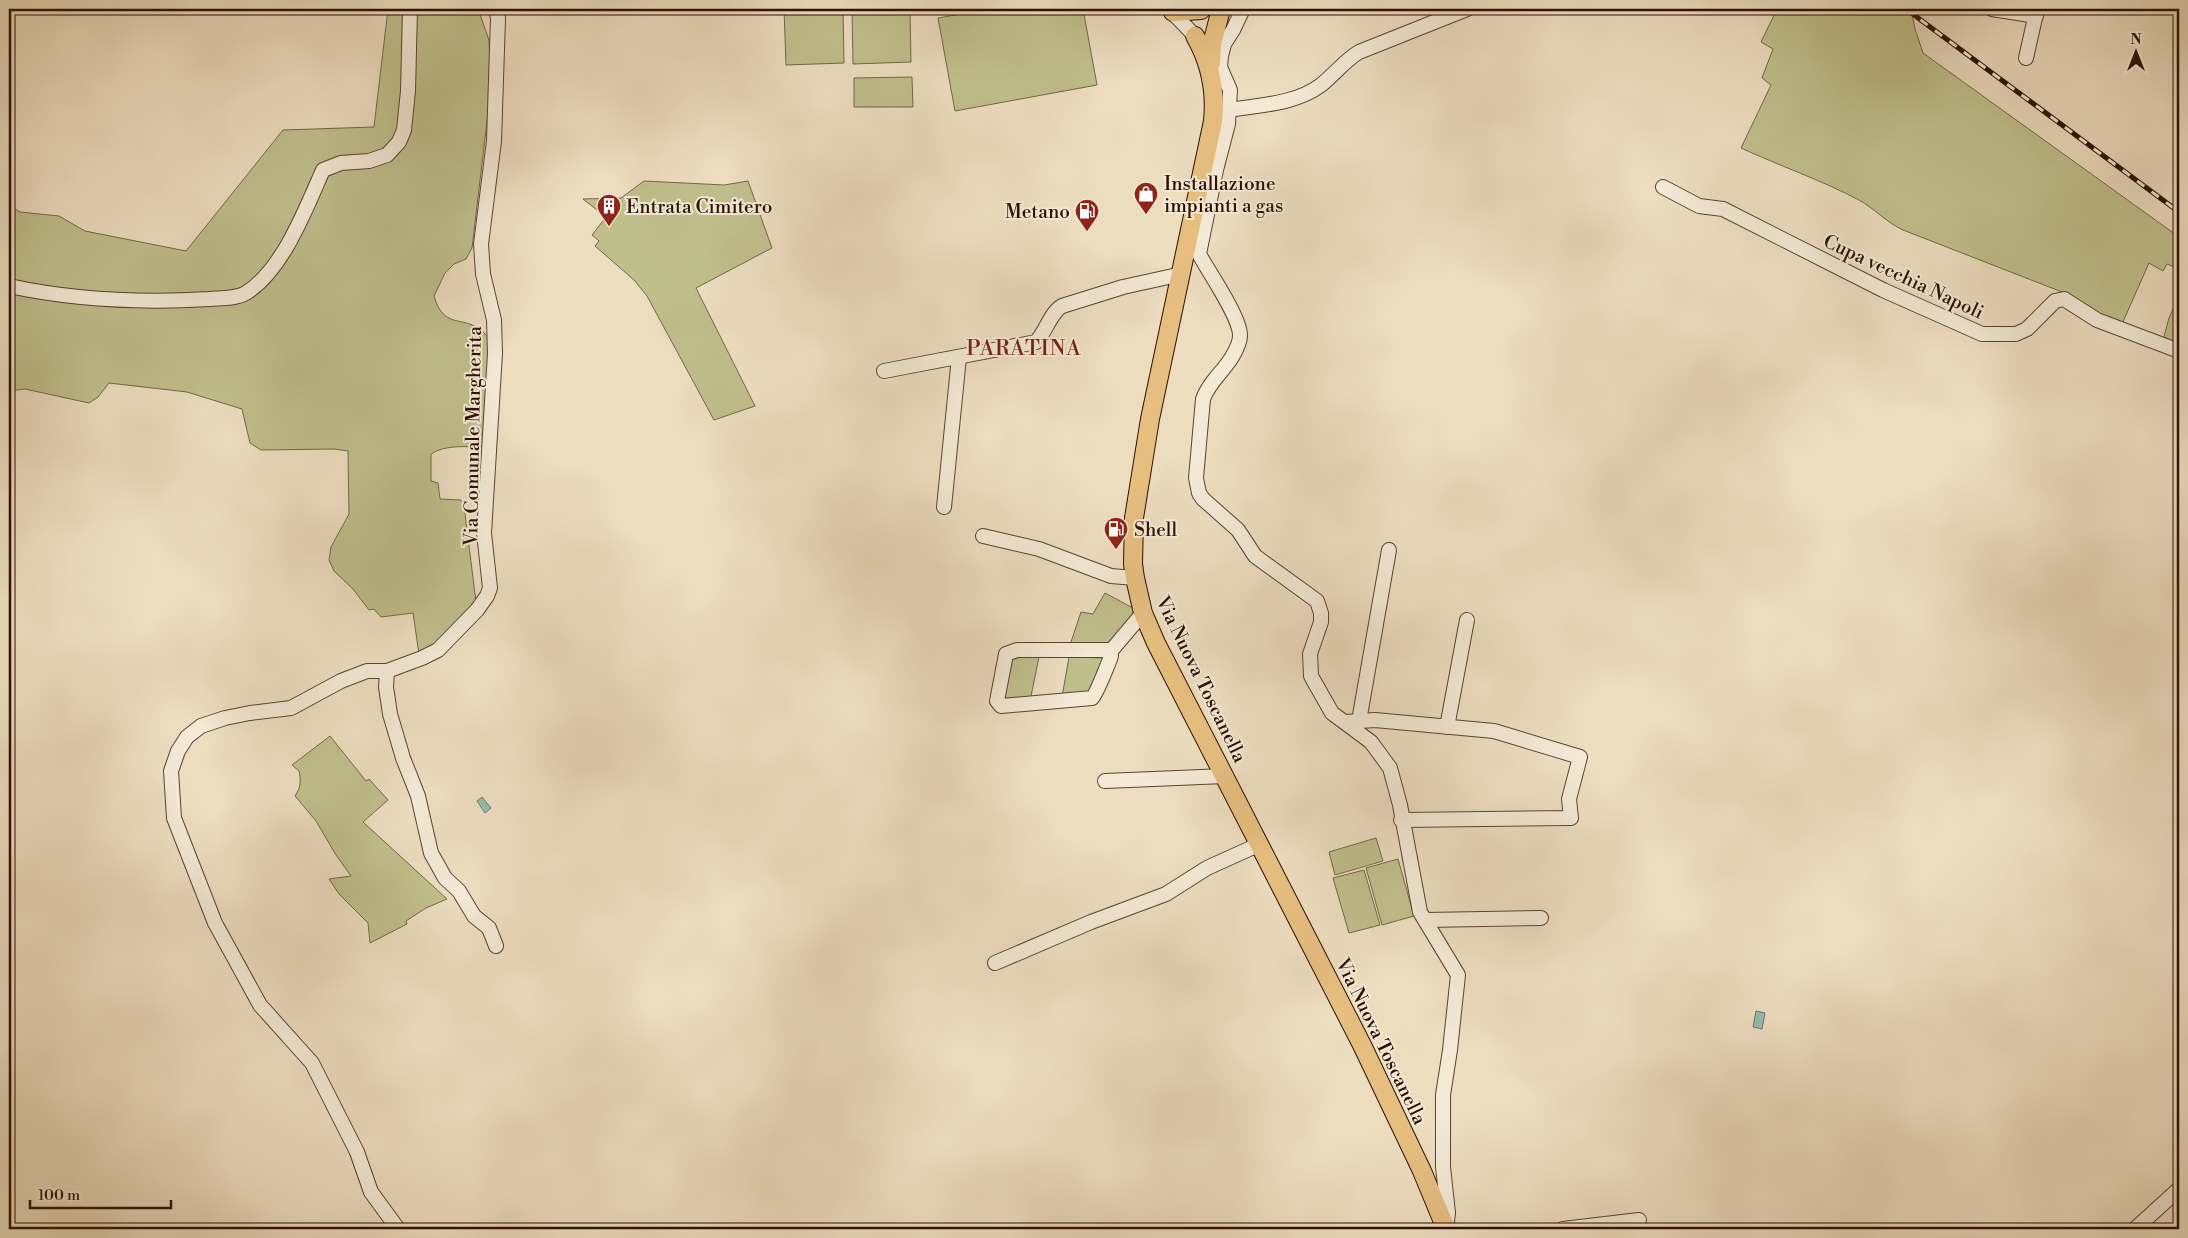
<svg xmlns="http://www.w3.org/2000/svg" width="2188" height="1238" viewBox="0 0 2188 1238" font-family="'Libre Bodoni',serif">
<rect width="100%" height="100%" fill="#ecddbf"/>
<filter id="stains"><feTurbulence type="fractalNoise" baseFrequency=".004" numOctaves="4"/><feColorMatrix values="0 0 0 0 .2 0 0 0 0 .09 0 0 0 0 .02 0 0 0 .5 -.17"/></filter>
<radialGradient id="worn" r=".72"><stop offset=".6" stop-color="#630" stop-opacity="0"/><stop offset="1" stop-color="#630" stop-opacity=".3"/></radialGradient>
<g fill="#bfbf8c" stroke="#766746">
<path d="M388,9h90l11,31 2,47 -19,161 -6,11 -12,5 -9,9 -11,23c10,35 30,18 49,36 3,2 5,6 8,9l-5,106c-16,0 -41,-3 -55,7v27l7,2 2,16 21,1 3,6 12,96 -45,46 -12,6 -6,-41 -32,4 -7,-8 -5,1 -16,-21 -19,-18 -5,-11 2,-13 18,-33 -1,-63 -14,-2 -73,1 -11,-7 -8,-34 -55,-17 -78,-9 -11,14 -9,6 -64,-14 -16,2v-186l11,7 39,4 26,15 101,20 97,-121 91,-3z"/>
<path d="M784,9h59l1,54 -58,2z"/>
<path d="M852,9h58l1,53 -58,2z"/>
<path d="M988,9h95l14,76 -142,26 -17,-93z"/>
<path d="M1777,9h134l4,20 8,24 256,184v32l-12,-5 -4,7 -14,-8 -27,61 -31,-14 -29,-18 -159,-62c-17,-8 -28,-21 -44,-30 -38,-20 -79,-34 -118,-52l30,-63 -9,-7 11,-29 -12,-7z"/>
<path d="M912,77l1,30h-59v-29z"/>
<path d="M644,181l80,4 24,-4 24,67 -76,40 59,118 -41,14 -67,-124 -13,-16 -39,-34 4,-5 -7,-6 14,-18 -23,-18 38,-1z"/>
<path d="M2179,295v50l-16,-5 6,-22z"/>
<path d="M1105,593l28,15 2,7 -25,31 -40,-1 11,-33 12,2z"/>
<path d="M1010,656l29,1 -9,44 -26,2z"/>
<path d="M1069,657l38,1 -14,37 -31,2z"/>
<path d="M330,736l36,45 3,-2 19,21 -25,22 84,77 -21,9 -20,13 1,3 -37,19 -2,-20 -29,-29 -10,-15 22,-3 -15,-21 -20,-34 -21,-25c6,-9 6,-15 4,-25l-7,-6z"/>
<path d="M1376,838l7,23 -48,14 -6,-23z"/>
<path d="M1398,859l16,57 -32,9 -16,-57z"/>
<path d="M1364,870l16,55 -31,8 -16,-55z"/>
</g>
<g fill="#99bcb0" stroke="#6d776a">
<path d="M482,797l9,11 -6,5 -8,-12z"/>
<path d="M1756,1011l9,2 -3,16 -9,-2z"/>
</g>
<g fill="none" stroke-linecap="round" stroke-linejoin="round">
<defs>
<g id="minor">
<path d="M1169,9l26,27"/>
<path d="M1243,9l-10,21 -9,14 -3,12 -1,11 10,23 -2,34 -12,46 -17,84c9,17 42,64 41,82 0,7 -5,16 -8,21 -9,15 -23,25 -29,42l-7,79 3,15 4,6 35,31 17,26 62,45 4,12v9l-11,32 1,22 21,37 39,29 19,26 10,37 20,107 38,63 -8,75 -7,45v72l5,46 -2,16"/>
<path d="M1992,9l44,7"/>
<path d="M2026,58l11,-49"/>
<path d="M1229,110c31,-5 67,-6 92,-25 14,-11 23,-24 38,-33l108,-43"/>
<path d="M1663,187l36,19 24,3 160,81 99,44h34l11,-5 28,-28 9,-2 33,21 82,31"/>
<path d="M9,286c65,14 133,17 200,13 10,-1 27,0 37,-6 37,-23 60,-85 77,-123l18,-7 28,-2 18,-6 12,-13 5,-12 4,-39 2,-82"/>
<path d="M884,371l152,-29c10,-10 14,-29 26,-36l61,-19 59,-13"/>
<path d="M944,507l15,-150"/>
<path d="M983,536l56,13 72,27 24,2"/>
<path d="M1017,650h91l3,6c-2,6 -15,39 -19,42l-91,8 -4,-5 9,-47z"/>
<path d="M1110,652l33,-39"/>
<path d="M387,671l-1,16 4,27 13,44 15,38 13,57 14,25 14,13 15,25 15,12 7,18"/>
<path d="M1359,721l30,-171"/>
<path d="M1345,722l30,-2 119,11 86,26 -11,42 2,19 -170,2"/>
<path d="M1447,727l20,-107"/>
<path d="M1105,781l120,-5"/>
<path d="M1425,920l116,-2"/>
<path d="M995,963l96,-41 75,-28 41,-26 53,-24"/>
<path d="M398,1229l-27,-37 -14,-40 -45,-89 -52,-58 -45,-82 -41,-105 -3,-47 7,-20 9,-14 14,-11 24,-8 25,-5 41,-5 50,-27 26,-10h20l35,-13 16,-8 39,-40 10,-14 3,-8 -6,-55 11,-180 -1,-33 -11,-46 -2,-30 13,-103 4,-123 -2,-9"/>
<path d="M1563,1229l76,-9"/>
<path d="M2135,1229l44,-40"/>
</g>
<g id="major">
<path d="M1173,12l28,-2"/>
<path d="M1195,36c15,26 21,55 18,85l-63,298 -16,99 -1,46 2,14 8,35 13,30 206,402 60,126 24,58"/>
<path d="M1211,63l1,-19 9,-35"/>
</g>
</defs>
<use href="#minor" stroke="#5c4230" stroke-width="16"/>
<use href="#major" stroke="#2c0f00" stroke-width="20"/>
<use href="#minor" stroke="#f3e9d5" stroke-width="14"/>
<use href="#major" stroke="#e6be80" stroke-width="18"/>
<defs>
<path id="rail" d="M1906,9l273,203"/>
</defs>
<use href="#rail" stroke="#2c0f00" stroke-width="5"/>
<use href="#rail" stroke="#f3e9d5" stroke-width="3" stroke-dasharray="9" stroke-linecap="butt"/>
</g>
<defs>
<symbol id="shop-pin" viewBox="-11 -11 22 30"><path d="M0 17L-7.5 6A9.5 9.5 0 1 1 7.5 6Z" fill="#8f2418" stroke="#f3e9d5"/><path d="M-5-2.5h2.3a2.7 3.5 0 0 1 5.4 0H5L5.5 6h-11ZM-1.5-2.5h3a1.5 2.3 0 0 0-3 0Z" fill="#fff"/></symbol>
<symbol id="building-pin" viewBox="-11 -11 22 30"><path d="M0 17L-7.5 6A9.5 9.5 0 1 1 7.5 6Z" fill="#8f2418" stroke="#f3e9d5"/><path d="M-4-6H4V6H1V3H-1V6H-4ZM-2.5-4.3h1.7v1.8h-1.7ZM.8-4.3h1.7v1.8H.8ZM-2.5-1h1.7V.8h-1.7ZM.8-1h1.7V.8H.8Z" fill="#fff"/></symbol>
<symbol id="fuel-pin" viewBox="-11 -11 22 30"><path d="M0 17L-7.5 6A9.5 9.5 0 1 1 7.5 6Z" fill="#8f2418" stroke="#f3e9d5"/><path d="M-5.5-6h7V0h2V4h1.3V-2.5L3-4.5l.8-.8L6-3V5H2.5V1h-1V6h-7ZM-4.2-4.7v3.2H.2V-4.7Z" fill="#fff"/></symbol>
</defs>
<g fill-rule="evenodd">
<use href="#shop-pin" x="1132" y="180" width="28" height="38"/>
<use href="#building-pin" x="595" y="192" width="28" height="38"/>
<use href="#fuel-pin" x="1073" y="197" width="28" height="38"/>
<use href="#fuel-pin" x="1102" y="515" width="28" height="38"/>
</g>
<g text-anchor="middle" stroke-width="4" stroke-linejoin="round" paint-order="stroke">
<g font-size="19" fill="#2c0f00" stroke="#f3e9d5" text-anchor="start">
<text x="1164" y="190">Installazione<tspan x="1164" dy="22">impianti a gas</tspan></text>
<text x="626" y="213">Entrata Cimitero</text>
<text x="1070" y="218" text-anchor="end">Metano</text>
<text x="1134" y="536">Shell</text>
</g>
<g font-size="19" fill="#2c0f00" stroke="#f3e9d5">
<text transform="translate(1904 276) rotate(25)" y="7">Cupa vecchia Napoli</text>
<text transform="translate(472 436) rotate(-89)" y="7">Via Comunale Margherita</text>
<text transform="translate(1202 679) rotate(64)" y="7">Via Nuova Toscanella</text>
<text transform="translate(1382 1041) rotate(64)" y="7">Via Nuova Toscanella</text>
</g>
<g font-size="21" letter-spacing="1" fill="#7a1f14" stroke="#f3e9d5">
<text x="1024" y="355">PARATINA</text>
</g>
</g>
<rect width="2188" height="1238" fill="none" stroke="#ecddbf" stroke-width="30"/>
<rect x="10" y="10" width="2168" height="1218" fill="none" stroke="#2c0f00" stroke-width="2.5"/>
<rect x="15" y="15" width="2158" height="1208" fill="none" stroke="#2c0f00"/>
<g transform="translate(2136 52)" stroke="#f3e9d5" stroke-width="4" paint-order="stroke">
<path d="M0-4L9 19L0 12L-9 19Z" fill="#2c0f00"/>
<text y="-8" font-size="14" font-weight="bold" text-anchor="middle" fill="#2c0f00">N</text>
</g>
<path d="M30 1200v8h141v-8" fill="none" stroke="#2c0f00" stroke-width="2.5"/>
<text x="38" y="1200" font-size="15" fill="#2c0f00" stroke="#f3e9d5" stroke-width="4" paint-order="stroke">100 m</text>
<rect width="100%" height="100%" filter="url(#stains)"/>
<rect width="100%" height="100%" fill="url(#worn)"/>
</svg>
